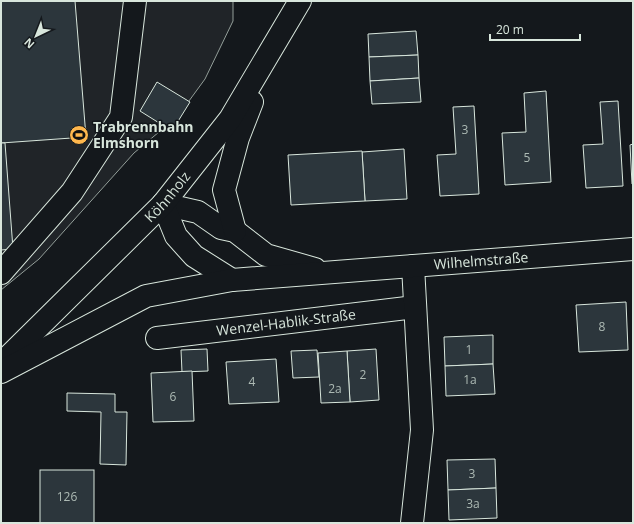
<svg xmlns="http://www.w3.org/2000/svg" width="634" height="524" viewBox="0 0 634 524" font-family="'Open Sans',sans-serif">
<rect width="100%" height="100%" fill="#14181c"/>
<path fill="#202428" stroke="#939e99" d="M1,1h232v20l-28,58 -27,37 -44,37 -95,106 -38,31z"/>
<g fill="#2c363c" stroke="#d8e6dc">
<path d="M1,1h74l11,136 -85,6z"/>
<path d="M416,31l2,24 -49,2 -1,-23z"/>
<path d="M418,55l1,23 -49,3 -1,-24z"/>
<path d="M419,78l2,24 -49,2 -2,-23z"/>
<path d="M157,82l33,20 -18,29 -32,-20z"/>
<path d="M546,91l5,91 -46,3 -3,-52 24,-1 -2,-39z"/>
<path d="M618,101l5,85 -37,2 -3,-43 20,-1 -3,-42z"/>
<path d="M474,106l5,88 -39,2 -3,-41 19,-1 -3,-47z"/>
<path d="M1,143h4l8,106 -12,1z"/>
<path d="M633,144v40h-1l-2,-39z"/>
<path d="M404,149l3,50 -42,2 -3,-49z"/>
<path d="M362,151l3,50 -74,4 -3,-50z"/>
<path d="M626,302l2,48 -49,2 -3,-47z"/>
<path d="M493,335v29l-48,2 -1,-29z"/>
<path d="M207,349l1,22 -26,1 -1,-22z"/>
<path d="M376,349l3,51 -29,2 -3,-51z"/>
<path d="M317,350l2,27 -26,1 -2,-27z"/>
<path d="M347,351l3,51 -29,1 -3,-50z"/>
<path d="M276,359l3,43 -50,2 -3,-42z"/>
<path d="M493,364l2,30 -49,2 -1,-30z"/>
<path d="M192,371l2,50 -41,1 -2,-49z"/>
<path d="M67,393l48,1v18h12l-1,53 -26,-1 1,-52 -34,-1z"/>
<path d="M495,459l1,29 -48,2 -1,-30z"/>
<rect x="40" y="470" width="54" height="53"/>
<path d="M496,488l1,30 -48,2 -1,-30z"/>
</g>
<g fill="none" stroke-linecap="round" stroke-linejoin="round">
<defs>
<g id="minor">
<path d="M1,273l71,-81 49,-75 14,-116"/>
<path id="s1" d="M157,338l258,-31"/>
<path d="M412,523l10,-93 -9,-164"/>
</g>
<g id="major">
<path d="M163,204l35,8 23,16 14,3 31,24 49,14"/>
<path d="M163,204l13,32 18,20 38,24"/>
<path d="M235,231l-11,-41 14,-52 14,-36"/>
<path id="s2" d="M1,364l162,-160 67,-85 70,-118"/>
<path id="s3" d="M1,372l145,-76 86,-16 401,-31"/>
</g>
</defs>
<use href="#minor" stroke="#d8e6dc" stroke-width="24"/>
<use href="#major" stroke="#d8e6dc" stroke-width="24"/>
<use href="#minor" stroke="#14181c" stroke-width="22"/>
<use href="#major" stroke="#14181c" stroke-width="22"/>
</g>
<defs>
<symbol id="stadium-disc" viewBox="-11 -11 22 22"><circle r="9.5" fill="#ffb74d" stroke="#14181c"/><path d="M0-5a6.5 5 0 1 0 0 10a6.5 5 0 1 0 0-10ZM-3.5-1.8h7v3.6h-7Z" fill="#111"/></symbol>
</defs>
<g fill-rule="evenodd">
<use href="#stadium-disc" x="68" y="124" width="22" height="22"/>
</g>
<g text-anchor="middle" stroke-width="3" stroke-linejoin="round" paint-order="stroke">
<g font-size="12" fill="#adbab4">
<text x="465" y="134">3</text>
<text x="527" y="162">5</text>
<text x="602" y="331">8</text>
<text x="469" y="354">1</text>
<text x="363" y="379">2</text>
<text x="470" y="384">1a</text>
<text x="252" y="386">4</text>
<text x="335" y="393">2a</text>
<text x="173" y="401">6</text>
<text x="472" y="478">3</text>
<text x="67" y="501">126</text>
<text x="473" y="508">3a</text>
</g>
<g font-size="14" font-weight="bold" fill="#d8e6dc" stroke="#14181c" text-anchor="start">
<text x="93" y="132">Trabrennbahn<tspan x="93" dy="16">Elmshorn</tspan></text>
</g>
<g font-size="14" fill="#d8e6dc" stroke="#14181c">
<text dy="5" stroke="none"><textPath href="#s2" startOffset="236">Köhnholz</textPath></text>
<text dy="5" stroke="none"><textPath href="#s3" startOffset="501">Wilhelmstraße</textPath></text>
<text dy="5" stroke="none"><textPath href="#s1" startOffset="130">Wenzel-Hablik-Straße</textPath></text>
</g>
</g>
<rect width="634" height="524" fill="none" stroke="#d8e6dc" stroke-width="4"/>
<g transform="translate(36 36) rotate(223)" stroke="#14181c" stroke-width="3" paint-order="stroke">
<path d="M0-3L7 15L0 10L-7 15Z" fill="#d8e6dc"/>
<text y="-6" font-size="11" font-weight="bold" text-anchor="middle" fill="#d8e6dc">N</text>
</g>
<path d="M490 34v6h90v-6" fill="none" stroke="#d8e6dc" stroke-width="2"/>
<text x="496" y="34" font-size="12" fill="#d8e6dc" stroke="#14181c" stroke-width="3" paint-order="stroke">20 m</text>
</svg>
